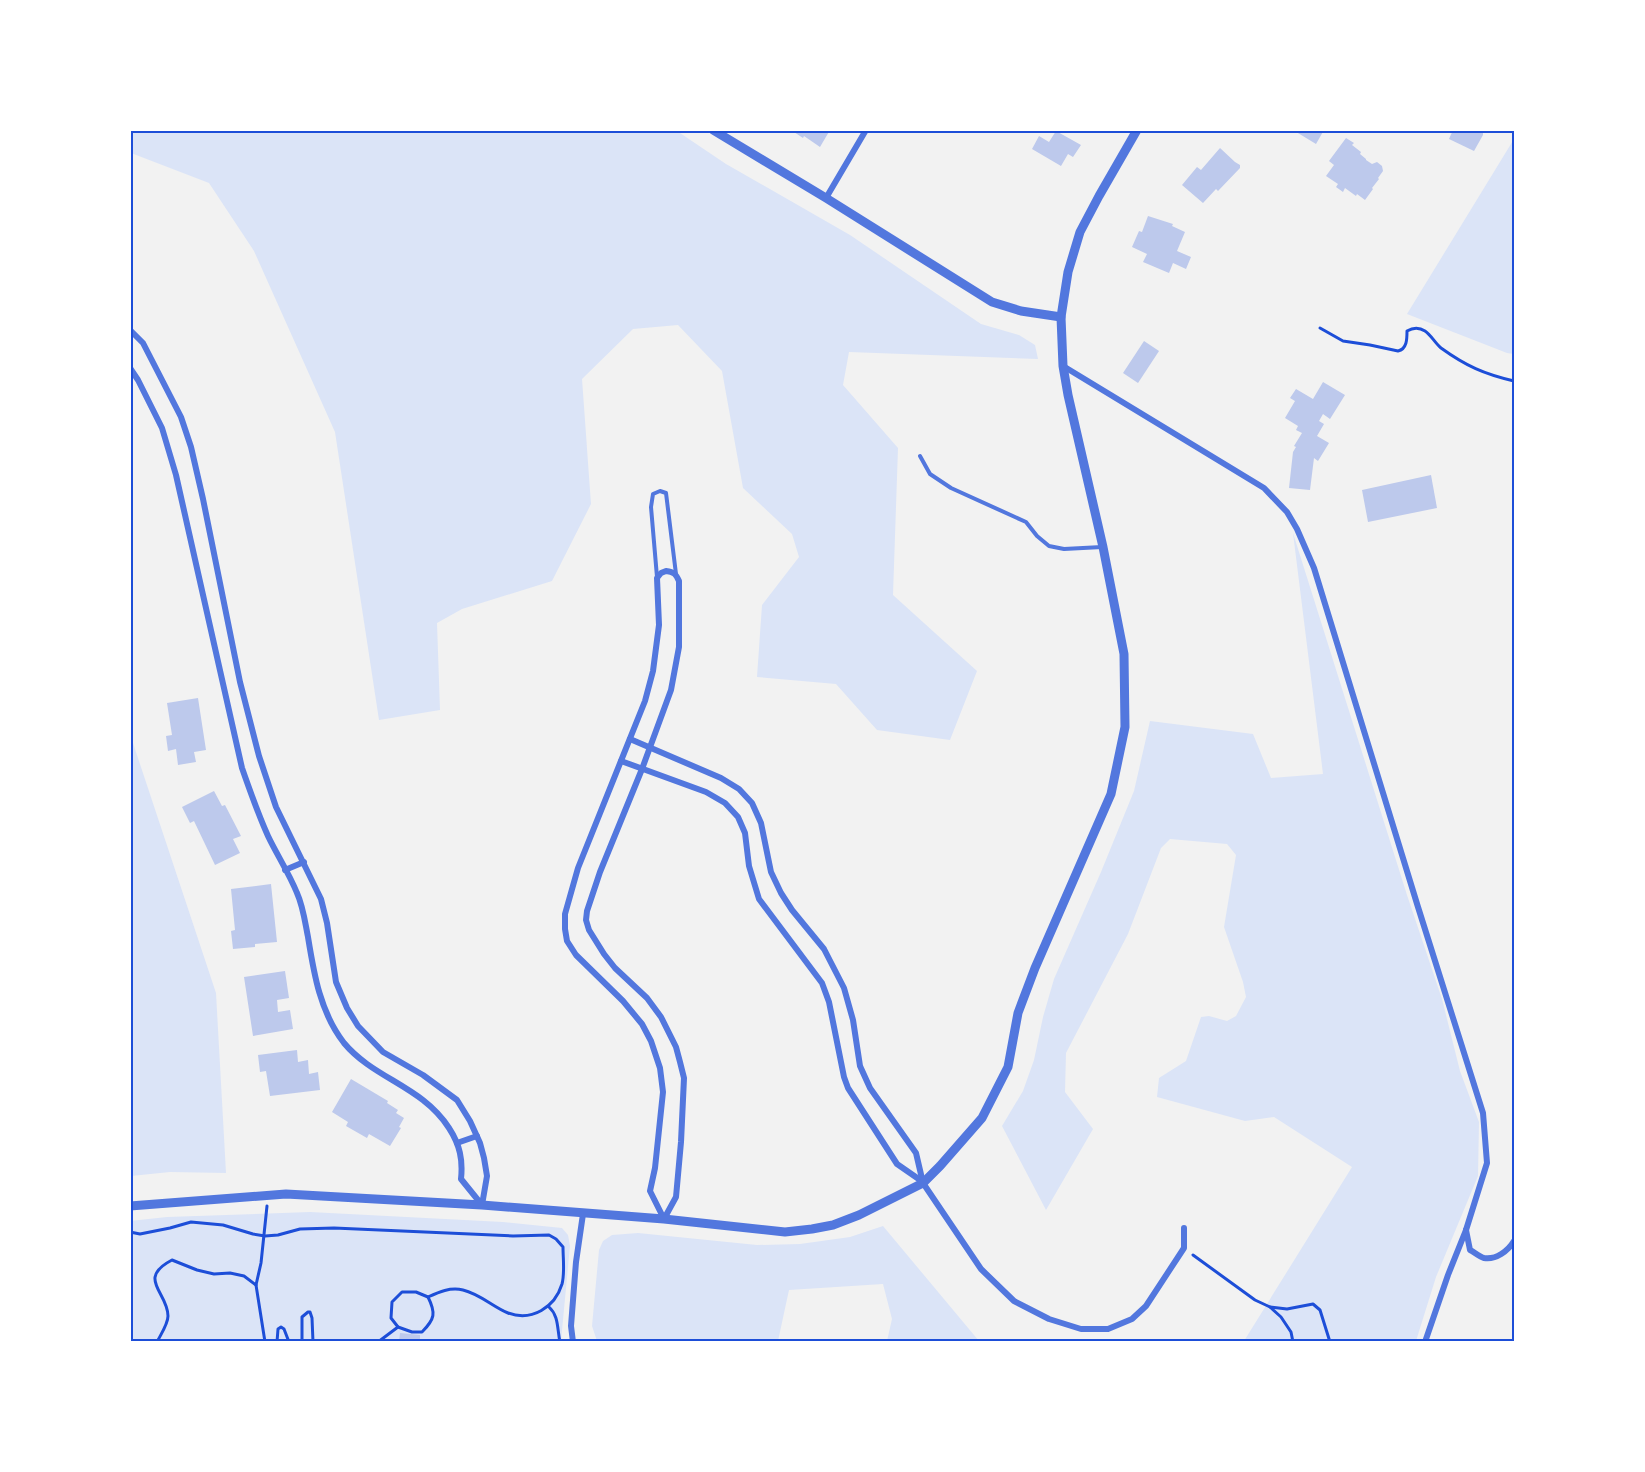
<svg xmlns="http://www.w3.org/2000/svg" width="1645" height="1472" viewBox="0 0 1645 1472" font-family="'Fira Sans Condensed',sans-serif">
<rect width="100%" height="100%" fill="#f2f2f2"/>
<g fill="#dbe4f7">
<path d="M130,131h547l49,33 124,71 131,89 38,11 16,10 3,14 -189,-7 -6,33 55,63 -5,147 84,76 -27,69 -73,-10 -41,-46 -79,-7 5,-72 37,-48 -7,-23 -49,-46 -21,-117 -44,-46 -45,4 -51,50 9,125 -39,77 -90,28 -25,14 3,87 -61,10 -44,-288 -81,-181 -45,-68 -78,-30z"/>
<path d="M1514,139v215l-7,-1 -100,-39z"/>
<path d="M1293,533l114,362 35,104 18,72 19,51 -1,54 -42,101 -20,64h-172l108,-174 -78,-50 -29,4 -88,-24 2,-19 27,-17 15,-44 8,-1 18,5 9,-5 10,-19 -3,-15 -19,-55 12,-72 -9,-11 -57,-5 -9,9 -33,86 -62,119 -1,39 28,37 -47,81 -44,-84 21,-35 11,-31 9,-43 11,-38 47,-107 33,-81 16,-70 103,13 18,44 52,-4z"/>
<path d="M130,734l86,259 10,180 -56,-1 -39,4z"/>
<path d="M310,1212l193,10 59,6 6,7 2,11 -9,95h-430l-1,-120 37,-4z"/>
<path d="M883,1226l96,115h-92l5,-22 -9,-35 -94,6 -11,51h-181l-5,-15 7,-76 4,-9 9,-6 26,-2 119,12 43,-1 50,-7z"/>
</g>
<g fill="#bdc9ec">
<path d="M791,130h39l-10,17 -16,-11 -1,2z"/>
<path d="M1293,130h31l-8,14z"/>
<path d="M1453,130h30v5l-9,16 -25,-12z"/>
<path d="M1056,131l25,14 -8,12 -5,-3 -7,12 -29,-17 7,-13 10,6z"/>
<path d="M1346,138l8,5 -2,2 9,7 -1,2 6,5v1l6,4 5,-2 5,4 1,5 -5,7 1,1 -7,9 1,1 -8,11 -8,-6 -1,2 -11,-8 -2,4 -7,-5 2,-3 -12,-8 8,-11 -5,-4z"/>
<path d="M1220,148l15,14 5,3v3l-22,23 -2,-2 -13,14 -21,-18 15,-18 4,3z"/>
<path d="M1148,216l25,8 -1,2 13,6 -8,19 14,6 -5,12 -13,-6 -4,10 -26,-11 4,-8 -15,-7 7,-16 3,1z"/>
<path d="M1144,341l15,10 -21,32 -15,-10z"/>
<path d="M1323,382l22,13 -15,24 -7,-5 -4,7 5,3 -7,12 12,7 -11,18 -4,-3 -4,32 -21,-2 4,-36 3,-5 -2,-1 8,-13 -6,-3 2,-4 -13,-8 10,-17 -5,-3 6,-9 17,10z"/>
<path d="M1431,475l6,33 -69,14 -6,-32z"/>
<path d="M198,698l8,52 -12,2 2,10 -18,3 -2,-16 -8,2 -2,-15 6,-1 -5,-32z"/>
<path d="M214,791l8,15 3,-1 16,31 -8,3 7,14 -25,12 -21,-44 -4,2 -8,-16z"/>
<path d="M271,884l6,58 -22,2v3l-22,2 -2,-18 4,-1 -4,-41z"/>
<path d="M285,971l4,27 -12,2 1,12 12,-2 3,19 -40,7 -9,-59z"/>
<path d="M297,1050l1,12 10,-2 1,14 9,-2 2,18 -50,6 -4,-25 -6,1 -2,-17z"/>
<path d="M351,1079l37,22 -1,2 11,7 -2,3 8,5 -5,9 2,1 -11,18 -21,-12 -2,4 -21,-12 2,-4 -16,-10z"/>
<path d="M400,1333l20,2v7h-21z"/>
</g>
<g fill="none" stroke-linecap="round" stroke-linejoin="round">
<g stroke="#1d4ed8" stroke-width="3">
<path d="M1320,328l23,13 27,4 28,6c9,-2 9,-12 9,-20 5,-3 12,-4 18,0 6,4 10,12 16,17 25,18 43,26 73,33"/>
<path d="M130,1232l10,2 30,-6 21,-6 32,3 30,9 12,2 13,-1 22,-6 34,-1 179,8 36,-1 7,4 7,8c0,12 2,26 -1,37 -7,23 -30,38 -54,29 -15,-6 -28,-19 -45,-23 -13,-3 -24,2 -35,7l-12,-5h-14l-10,10 -1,16 7,9 -20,15"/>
<path d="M1193,1255l62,45 15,7 11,10 10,15 2,10"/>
<path d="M549,1307c10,9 8,22 11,35"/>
<path d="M1270,1307l17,2 26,-5 7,6 10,32"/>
<path d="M398,1327l14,5h10c13,-13 14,-19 6,-35"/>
<path d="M157,1342c4,-8 11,-18 11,-26 0,-24 -32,-37 4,-56l25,10 17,4 16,-1 14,3 12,9"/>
<path d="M265,1342l-9,-57 5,-22 6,-57"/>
<path d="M277,1342l1,-13 3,-2 3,2 5,13"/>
<path d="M302,1342v-25l6,-5h2l2,6 1,24"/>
</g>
<g stroke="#5277de" stroke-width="4">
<path d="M920,456l10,18 21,14 75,34 11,14 12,10 15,3 38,-2"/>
<path d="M657,577l-6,-70 2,-13 7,-3 6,2 10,81"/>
</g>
<g stroke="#5277de" stroke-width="6">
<path d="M826,198l40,-68"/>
<path d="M130,330l13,13 38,74 10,30 12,52 37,183 19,74 17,51 45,92 6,24 9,59 11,26 11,18 25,26 40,23 34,25 13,21 10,22 4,15 3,18 -5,29 -21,-26c2,-19 -1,-34 -12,-51 -27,-42 -75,-49 -105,-85 -24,-31 -30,-69 -36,-106 -3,-15 -5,-31 -11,-44 -8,-20 -20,-38 -29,-57 -10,-22 -18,-45 -26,-68l-66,-293 -14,-47 -24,-48 -8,-12"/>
<path d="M1063,366l201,122 23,24 10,17 17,39 104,339 65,206 4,50 -21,67 -18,45 -23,67"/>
<path d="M666,571c8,1 10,3 13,10v66l-8,43 -29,79 -42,103 -13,39 -1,9 3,10 15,24 11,14 32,30 14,19 15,30 4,15 4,16 -3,64 -5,55 -12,22 -14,-28 5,-23 8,-76 -3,-24 -9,-27 -9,-17 -19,-23 -47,-46 -9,-14 -2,-12v-15l13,-46 67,-167 8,-30 6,-46 -2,-47 4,-5z"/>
<path d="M630,739l91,39 18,11 13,14 9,20 10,49 10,21 11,17 32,39 20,39 9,32 7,46 10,22 46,65 7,30 58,86 33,32 35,18 32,10h27l24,-10 14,-13 38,-58v-20"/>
<path d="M621,761l85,31 19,11 13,14 7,16 4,33 10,33 63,84 7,19 15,75 4,11 49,76 26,18"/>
<path d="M285,870l19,-8"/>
<path d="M457,1143l20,-7"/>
<path d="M1466,1230l4,20c4,2 10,7 14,8 12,2 24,-7 30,-17"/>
<path d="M573,1342l-2,-16 5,-64 7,-48"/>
</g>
<g stroke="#5277de" stroke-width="9">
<path d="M713,130l113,68 166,104 29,9 40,6"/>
<path d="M130,1206l156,-12 196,11 182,14 121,13 27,-3 21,-4 26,-10 64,-32 17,-17 42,-48 26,-51 10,-54 17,-45 76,-174 14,-67 -1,-73 -21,-107 -35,-152 -5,-29 -2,-49 7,-45 12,-40 19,-36 38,-66"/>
</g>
</g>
<rect width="1645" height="1472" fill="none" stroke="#ffffff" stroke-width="264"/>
<rect x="132" y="132" width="1381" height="1208" fill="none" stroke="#1d4ed8" stroke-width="2"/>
</svg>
